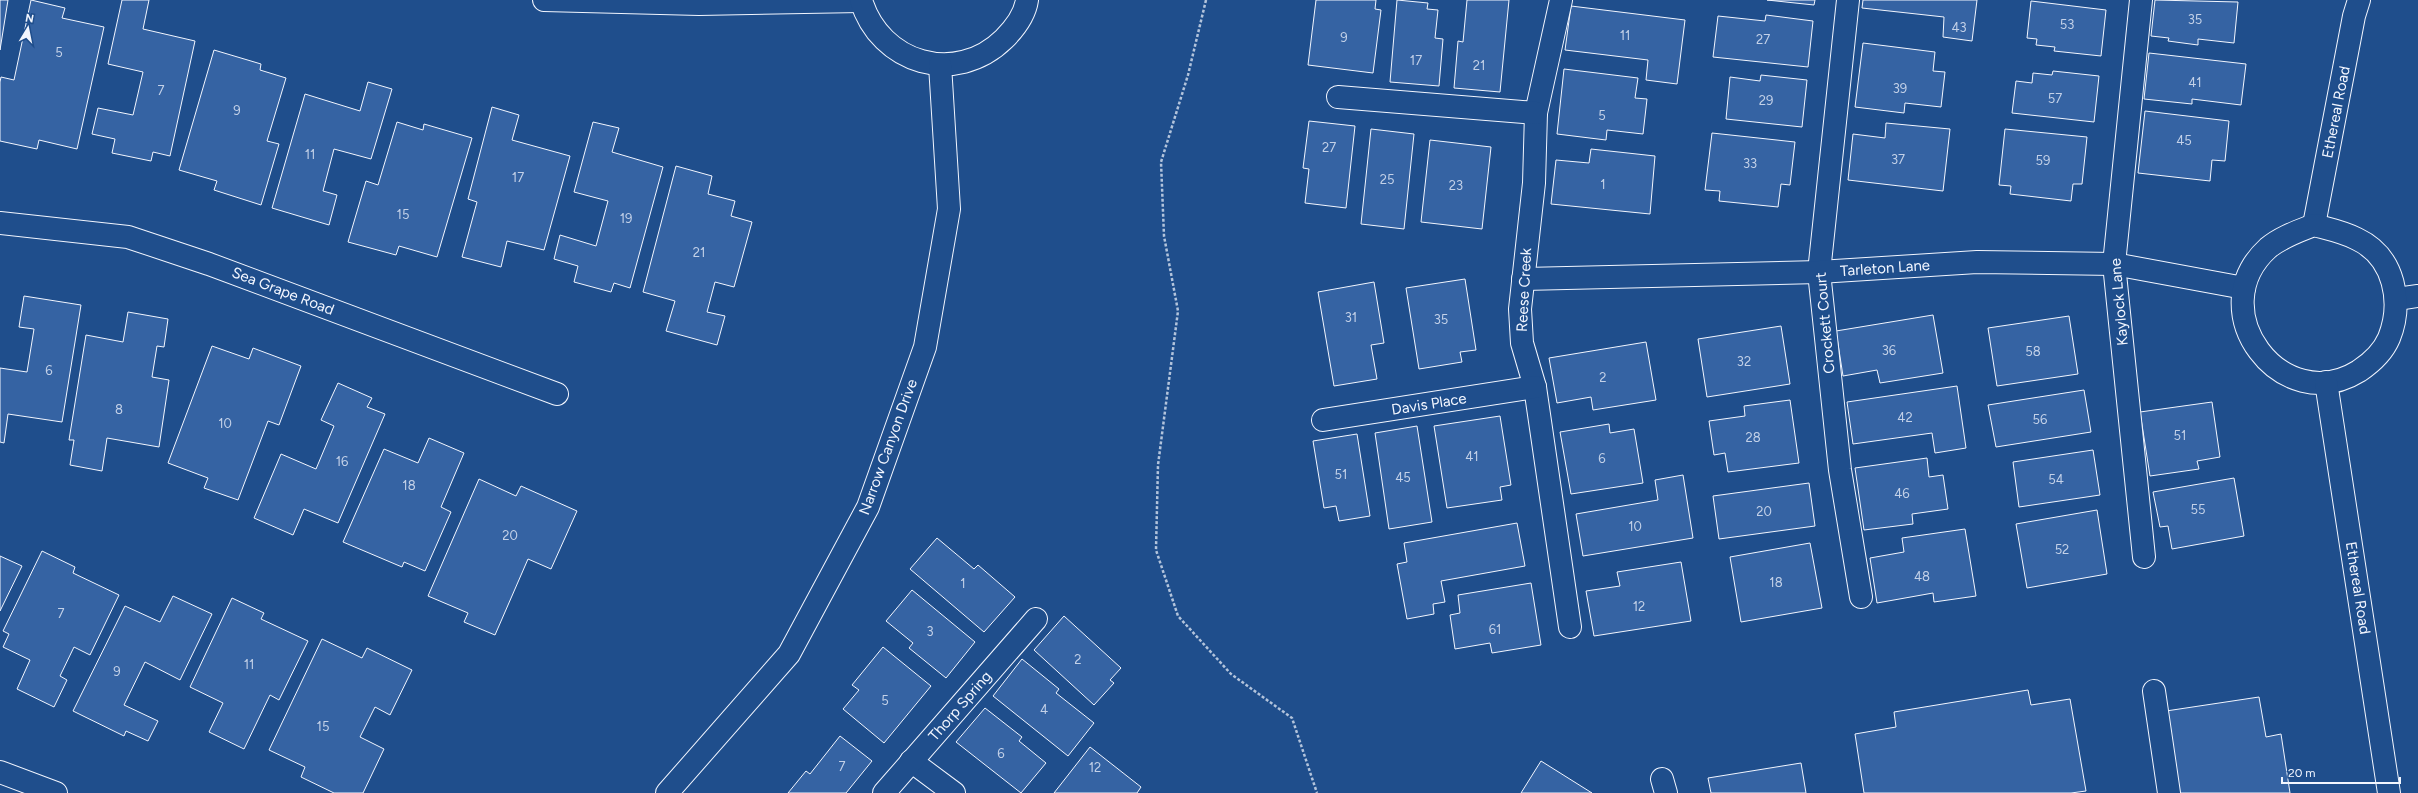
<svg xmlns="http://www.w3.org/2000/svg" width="2418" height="793" viewBox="0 0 2418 793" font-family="Figtree,sans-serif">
<rect width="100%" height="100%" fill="#1f4e8c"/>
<g fill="#3563a3" stroke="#f2f6ff">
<path d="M0,0h8l-8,50z"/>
<path d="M31,0l34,8 -3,10 42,9 -27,122 -38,-9 -2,9 -37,-8v-59l1,-5 13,3z"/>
<path d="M122,0h27l-6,29 52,12 -25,115 -17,-4 -2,9 -39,-8 3,-14 -23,-5 6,-26 35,7 10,-43 -35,-8z"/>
<path d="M1316,0h60l-1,9 6,1 -8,63 -65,-8z"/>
<path d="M1397,0l31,3 -1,6 11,1 -3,28 8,1 -4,47 -49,-4z"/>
<path d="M1467,0h42l-9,92 -46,-4 4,-47 5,1z"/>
<path d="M1767,0h48l-1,5z"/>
<path d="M1863,0h114l-5,41 -29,-4 1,-20 -82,-9z"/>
<path d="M2155,0l83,2 -4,41 -36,-4v6l-30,-4 1,-3 -18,-2z"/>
<path d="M2031,1l75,9 -5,46 -47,-5 1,-4 -19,-2 1,-6 -10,-1z"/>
<path d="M1571,6l114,14 -8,64 -31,-4 2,-20 -83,-10z"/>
<path d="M1766,15l47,6 -5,46 -95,-10 5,-41 47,5z"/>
<path d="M1863,43l72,9 -2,19 12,1 -4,35 -36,-4 -1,10 -49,-6z"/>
<path d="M214,50l47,14 -1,6 26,8 -19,63 12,3 -18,61 -47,-15 3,-9 -38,-11z"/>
<path d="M2149,53l97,11 -5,41 -49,-6v5l-48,-5z"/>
<path d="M1564,69l74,9 -3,20 12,1 -4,35 -36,-4 -1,10 -49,-6z"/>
<path d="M2053,71l46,5 -5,46 -82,-9 4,-32 16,2 1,-10 19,2z"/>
<path d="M1761,75l46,5 -5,47 -76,-8 4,-42 30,4z"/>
<path d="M368,82l24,7 -21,70 -37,-10 -11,42 14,4 -8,30 -57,-17 33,-114 55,17z"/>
<path d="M492,107l27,8 -7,25 58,16 -26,94 -37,-9 -6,26 -39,-10 15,-55 -9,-3z"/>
<path d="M2145,111l84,10 -4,40 -13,-1 -2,21 -72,-8z"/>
<path d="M1309,121l46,5 -9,82 -41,-5 4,-34 -6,-1z"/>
<path d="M397,122l26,8 1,-6 48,14 -35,119 -38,-11 -3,9 -48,-13 18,-61 12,4z"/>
<path d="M593,122l26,6 -7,24 51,15 -33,121 -16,-5 -3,9 -37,-10 4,-16 -24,-7 6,-24 36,11 12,-45 -34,-9z"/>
<path d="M1886,123l64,6 -7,62 -95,-11 5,-46 32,4z"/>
<path d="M1371,129l43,5 -10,95 -43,-5z"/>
<path d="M2005,129l82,8 -5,47h-9l-2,17 -61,-7 1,-8 -12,-1z"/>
<path d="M1712,133l83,9 -5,43 -9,-1 -3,23 -59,-6 1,-10 -15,-1z"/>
<path d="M1430,140l61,7 -9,82 -61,-7z"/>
<path d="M1591,149l64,7 -5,58 -99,-10 5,-44 33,3z"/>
<path d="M676,166l36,10 -4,18 27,7 -4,15 21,6 -18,65 -19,-5 -8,30 18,4 -8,29 -51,-14 9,-30 -32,-9z"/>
<path d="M1465,279l11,71 -16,2 2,10 -43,7 -13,-81z"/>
<path d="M1374,282l10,61 -13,2 6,34 -43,7 -16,-94z"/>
<path d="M24,296l57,9 -19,117 -54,-8 -4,29 -4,-1v-74l27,4 7,-43 -15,-2z"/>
<path d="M128,312l40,7 -4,28 -7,-1 -5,31 17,3 -10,67 -52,-9 -5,33 -32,-6 4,-25h-5l17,-105 37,7z"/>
<path d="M1933,315l10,58 -63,10 -3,-13 -34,6 -7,-45z"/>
<path d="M2069,316l9,58 -81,12 -9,-58z"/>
<path d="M1781,326l9,58 -83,13 -9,-58z"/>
<path d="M1646,342l10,58 -63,10 -2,-13 -34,6 -8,-45z"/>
<path d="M212,346l37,13 4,-11 48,18 -22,59 -11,-4 -30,79 -34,-12 4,-10 -40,-15z"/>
<path d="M338,383l34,15 -5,9 18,7 -47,109 -34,-14 -11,26 -39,-17 27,-64 35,15 18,-43 -13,-6z"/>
<path d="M1957,386l9,62 -31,5 -3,-20 -79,11 -6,-42z"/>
<path d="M2084,390l7,42 -95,15 -8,-42z"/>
<path d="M1790,400l9,63 -71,9 -3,-19 -11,2 -5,-34 36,-5 -1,-10z"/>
<path d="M2212,402l8,55 -23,4 2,8 -49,7 -10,-64z"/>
<path d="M1500,416l11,69 -11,2 2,13 -55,8 -13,-82z"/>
<path d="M1609,424l1,9 24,-4 9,54 -72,11 -11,-62z"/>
<path d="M1417,426l15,96 -43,7 -14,-96z"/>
<path d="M1357,434l13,82 -31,5 -3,-15 -12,2 -11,-67z"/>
<path d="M429,438l35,15 -23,54 10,5 -26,59 -21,-9 -2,5 -59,-25 41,-93 34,14z"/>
<path d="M2093,450l7,45 -81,12 -6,-45z"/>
<path d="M1927,458l2,19 14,-2 5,34 -36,5 1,10 -49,6 -9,-62z"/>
<path d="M1683,475l10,63 -110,18 -7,-42 82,-14 -3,-20z"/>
<path d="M2234,478l10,58 -72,13 -4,-23 -8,1 -7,-35z"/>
<path d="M479,479l37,17 5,-10 56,25 -26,58 -23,-10 -33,76 -31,-13 4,-9 -40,-17z"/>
<path d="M1809,483l6,43 -96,13 -6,-43z"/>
<path d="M2097,510l10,64 -80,14 -11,-64z"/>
<path d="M1517,523l8,43 -84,15 4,21 -12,2 1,10 -27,5 -10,-55 10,-2 -3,-19z"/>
<path d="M1965,529l11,67 -42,6 -1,-9 -56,10 -7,-45 34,-6 -2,-14z"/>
<path d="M937,538l37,31 4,-4 37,32 -31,35 -74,-63z"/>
<path d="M1810,543l12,65 -81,14 -11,-65z"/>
<path d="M42,551l33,16 -2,6 46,22 -29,60 -16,-8 -14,29 7,4 -13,27 -37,-18 13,-29 -27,-13 6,-13 -6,-3z"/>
<path d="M0,556l22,10 -22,45z"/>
<path d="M1681,562l10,59 -97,15 -8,-45 34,-5 -3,-14z"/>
<path d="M1531,583l10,62 -49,8 -2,-10 -35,6 -5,-34 10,-2 -2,-18z"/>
<path d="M912,590l63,52 -29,36 -37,-30 4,-5 -27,-22z"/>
<path d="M173,596l39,18 -32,66 -35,-18 -21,43 34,16 -10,20 -22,-10 -2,5 -51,-25 52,-105 35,16z"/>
<path d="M232,598l32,15 -3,6 47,22 -29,59 -9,-5 -26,54 -35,-17 14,-29 -33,-16z"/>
<path d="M1064,616l57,52 -11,12 4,3 -20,22 -60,-55z"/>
<path d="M322,639l40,19 5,-10 45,22 -22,45 -15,-8 -15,30 24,12 -21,44h-29l-33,-16 4,-10 -36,-17z"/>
<path d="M883,647l48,39 -47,57 -41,-34 16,-19 -7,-5z"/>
<path d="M1022,659l37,30 -3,4 38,30 -26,33 -75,-60z"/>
<path d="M2028,690l3,15 39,-6 16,92 -15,2h-207l-9,-59 41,-7 -2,-15z"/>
<path d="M2259,697l7,40 15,-3 9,59h-110l-14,-82z"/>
<path d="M985,708l37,29 -3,4 27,22 -25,30 -65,-51z"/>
<path d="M840,736l32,25 -26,32h-58l18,-22 4,3z"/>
<path d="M1090,747l51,40 -4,6h-83z"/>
<path d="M1541,761l51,32h-71z"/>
<path d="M1801,763l5,30h-95l-3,-15z"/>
</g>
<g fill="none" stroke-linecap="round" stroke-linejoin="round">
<defs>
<g id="street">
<path d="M544,0l155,4 162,-3"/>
<path d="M1561,0l-25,113 -2,70 -14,126 2,34 13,44 35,240"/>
<path d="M1848,0l-29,272 21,198 21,127"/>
<path d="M2141,0l-27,264 30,293"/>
<path d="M1338,97l198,16"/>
<path d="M0,223l128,14 81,27 348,130"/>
<path d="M2314,225l40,-209 5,-16"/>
<path d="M1523,279l296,-7 158,-10 137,2 130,24"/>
<path d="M2397,299l21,-3"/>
<path d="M1323,420l212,-33"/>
<path d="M2154,691l15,102"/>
<path d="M911,761l43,32"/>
<path d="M0,772l56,21"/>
<path d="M1662,779l4,14"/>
<path d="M884,793l152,-174"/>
</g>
<g id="secondary">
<path d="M861,0c19,64 95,86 143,39 10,-10 21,-25 23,-39"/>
<path d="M2314,225c15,4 30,7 43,14 38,18 46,64 32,99 -6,14 -18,25 -30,33 -77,48 -159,-61 -91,-123 13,-11 31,-17 46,-23z"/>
<path d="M2326,382l63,411"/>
<path d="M667,793l122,-139 79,-147 57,-160 24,-138 -9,-144"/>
</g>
</defs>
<use href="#street" stroke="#f2f6ff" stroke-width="24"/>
<use href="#secondary" stroke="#f2f6ff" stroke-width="24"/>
<path stroke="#b3c4dc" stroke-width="2.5" stroke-dasharray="3 2" stroke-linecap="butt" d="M1206,0l-18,75 -27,87 3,74 14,75 -20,154 -2,85 22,66 53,58 61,44 25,75"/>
<use href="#street" stroke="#1f4e8c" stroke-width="22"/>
<use href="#secondary" stroke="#1f4e8c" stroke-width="22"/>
</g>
<g text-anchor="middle" stroke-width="3" stroke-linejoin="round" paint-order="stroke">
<g font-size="13" fill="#c3d1e8">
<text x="2195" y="24">35</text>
<text x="2067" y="29">53</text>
<text x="1959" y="32">43</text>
<text x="1625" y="40">11</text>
<text x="1344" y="42">9</text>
<text x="1763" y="44">27</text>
<text x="59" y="57">5</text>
<text x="1416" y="65">17</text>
<text x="1479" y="70">21</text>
<text x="2195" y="87">41</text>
<text x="1900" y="93">39</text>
<text x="161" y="95">7</text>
<text x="2055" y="103">57</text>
<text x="1766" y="105">29</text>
<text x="237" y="115">9</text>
<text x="1602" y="120">5</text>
<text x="2184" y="145">45</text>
<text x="1329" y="152">27</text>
<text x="310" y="159">11</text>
<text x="1898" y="164">37</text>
<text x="2043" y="165">59</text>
<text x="1750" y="168">33</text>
<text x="518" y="182">17</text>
<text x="1387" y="184">25</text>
<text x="1603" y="189">1</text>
<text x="1456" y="190">23</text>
<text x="403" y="219">15</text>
<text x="626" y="223">19</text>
<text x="699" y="257">21</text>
<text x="1351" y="322">31</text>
<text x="1441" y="324">35</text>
<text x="1889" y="355">36</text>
<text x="2033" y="356">58</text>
<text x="1744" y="366">32</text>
<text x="49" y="375">6</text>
<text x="1603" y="382">2</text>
<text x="119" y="414">8</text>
<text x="1905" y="422">42</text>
<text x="2040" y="424">56</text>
<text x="225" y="428">10</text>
<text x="2180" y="440">51</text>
<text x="1753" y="442">28</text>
<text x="1472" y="461">41</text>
<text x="1602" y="463">6</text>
<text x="342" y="466">16</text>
<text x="1341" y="479">51</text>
<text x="1403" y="482">45</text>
<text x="2056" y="484">54</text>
<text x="409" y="490">18</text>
<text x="1902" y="498">46</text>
<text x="2198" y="514">55</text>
<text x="1764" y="516">20</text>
<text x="1635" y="531">10</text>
<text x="510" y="540">20</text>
<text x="2062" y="554">52</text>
<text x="1922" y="581">48</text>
<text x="1776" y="587">18</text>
<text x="963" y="588">1</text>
<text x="1639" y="611">12</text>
<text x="61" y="618">7</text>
<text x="1495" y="634">61</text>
<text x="930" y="636">3</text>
<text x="1078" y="664">2</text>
<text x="249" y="669">11</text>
<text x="117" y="676">9</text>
<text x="885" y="705">5</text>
<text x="1044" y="714">4</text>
<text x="323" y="731">15</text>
<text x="1001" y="758">6</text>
<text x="842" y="771">7</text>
<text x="1095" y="772">12</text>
</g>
<g font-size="15" fill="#f2f6ff" stroke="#1f4e8c">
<text transform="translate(2336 112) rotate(-79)" y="5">Ethereal Road</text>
<text transform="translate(1885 268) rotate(-4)" y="5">Tarleton Lane</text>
<text transform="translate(1524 290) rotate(-87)" y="5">Reese Creek</text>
<text transform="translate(283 291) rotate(21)" y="5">Sea Grape Road</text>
<text transform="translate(2119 302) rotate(-95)" y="5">Kaylock Lane</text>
<text transform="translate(1825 323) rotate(-95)" y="5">Crockett Court</text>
<text transform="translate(1429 404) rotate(-9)" y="5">Davis Place</text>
<text transform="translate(888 447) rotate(-70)" y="5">Narrow Canyon Drive</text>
<text transform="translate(2358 588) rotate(81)" y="5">Ethereal Road</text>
<text transform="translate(960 706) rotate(-49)" y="5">Thorp Spring</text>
</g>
</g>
<g transform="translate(28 28) rotate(10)" stroke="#1f4e8c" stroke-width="3" paint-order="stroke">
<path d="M0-3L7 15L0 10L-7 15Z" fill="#f2f6ff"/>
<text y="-6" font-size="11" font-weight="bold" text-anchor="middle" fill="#f2f6ff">N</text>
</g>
<path d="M2282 777v6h118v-6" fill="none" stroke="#f2f6ff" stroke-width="2"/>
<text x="2288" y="777" font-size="12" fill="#f2f6ff" stroke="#1f4e8c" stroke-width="3" paint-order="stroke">20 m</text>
</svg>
